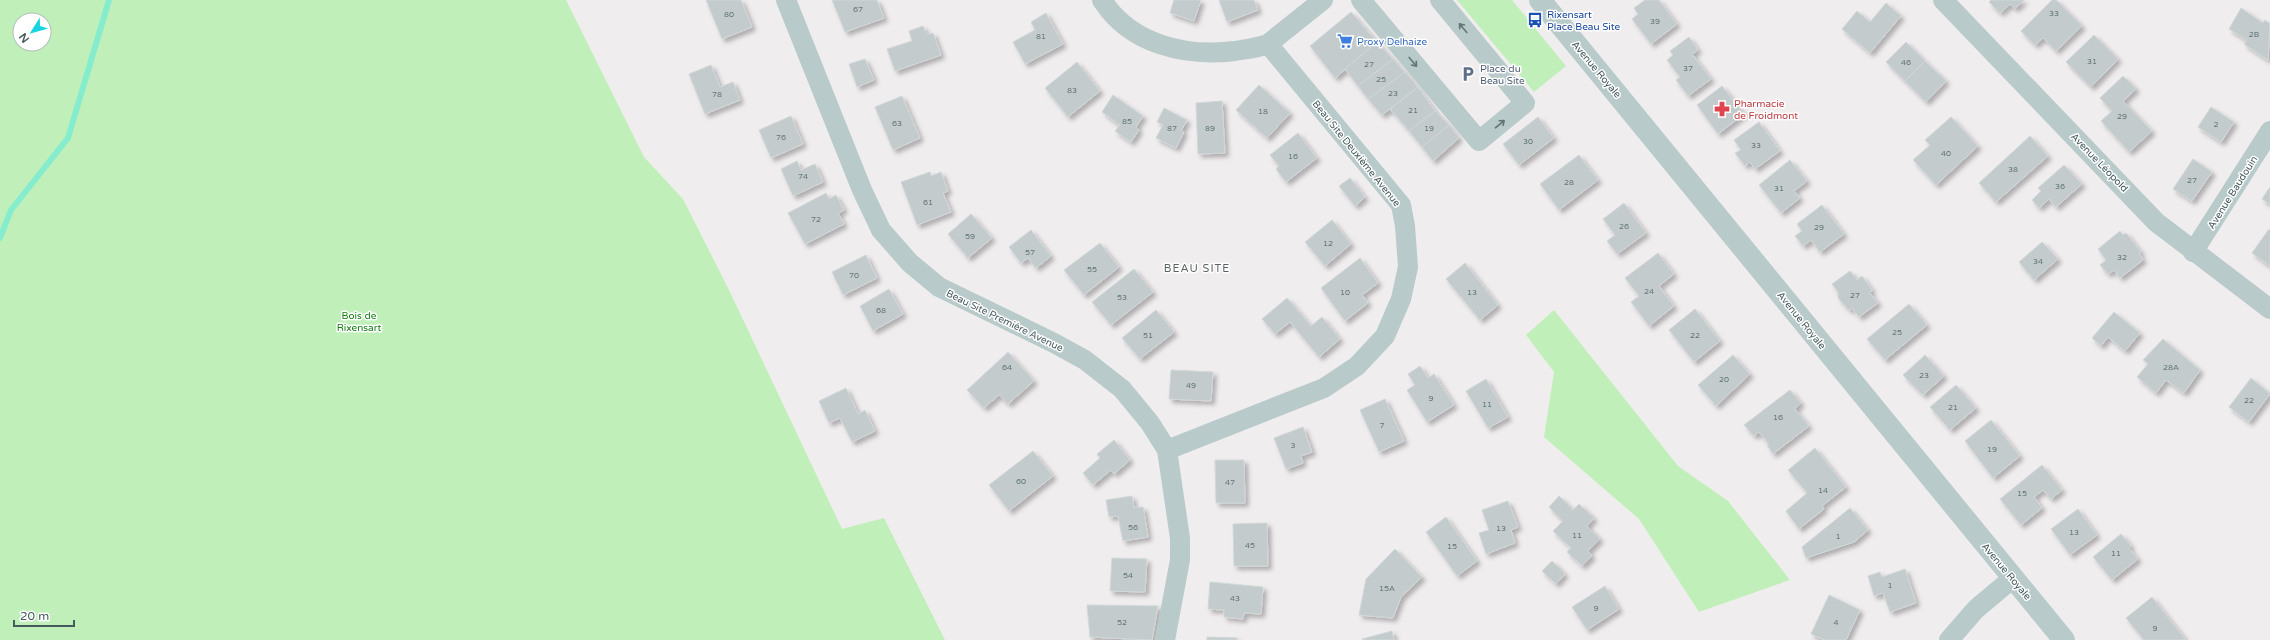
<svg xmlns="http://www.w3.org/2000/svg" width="2270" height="640" viewBox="0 0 2270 640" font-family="'Varela Round',sans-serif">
<defs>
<filter id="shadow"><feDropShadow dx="3.5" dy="3.5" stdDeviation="2" flood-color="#0004"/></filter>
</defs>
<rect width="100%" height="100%" fill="#f0edee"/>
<g fill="#c0efb9" fill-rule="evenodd">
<path d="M0,0h566l78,157 39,42 47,93 112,237 42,-11 61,122h-945zM20,20h24v24h-24z"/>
<path d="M1457,0h55l54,66 -32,26z"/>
<path d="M1554,310l124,156 50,35 62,79 -91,32 -60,-93 -95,-82 10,-65 -28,-37z"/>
</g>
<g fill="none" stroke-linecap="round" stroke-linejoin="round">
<path stroke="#85edce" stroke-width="6" d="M0,238l11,-28 57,-72 41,-138"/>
</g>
<g fill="#c3cbcd" stroke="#d1d7d9" filter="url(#shadow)">
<path d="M706,0h35l11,27 -30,12z"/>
<path d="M832,0h45l7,18 -39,14z"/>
<path d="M1174,0h27l-7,21 -24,-8z"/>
<path d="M1219,0h35l4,10 -31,12z"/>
<path d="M1645,0h14l18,24 -26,20 -19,-25 6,-5 -4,-6z"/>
<path d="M1991,0h33l-9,9 -5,-5 -10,9 -11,-11z"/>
<path d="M2052,0h4l26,26 -26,25 -13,-13 -8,7 -14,-14z"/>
<path d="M1886,3l15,13 -31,37 -28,-24 15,-18 13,11z"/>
<path d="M2241,8l22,15 2,-3 5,4 -2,36 -24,-16 3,-4 -18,-11z"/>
<path d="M1351,12l26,30 -42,36 -25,-32z"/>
<path d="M1046,13l17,31 -38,20 -12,-22 22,-12 -4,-8z"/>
<path d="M923,26l4,9 6,-2 8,22 -46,16 -8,-22 25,-8 -3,-10z"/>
<path d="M2094,35l24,24 -27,28 -25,-25z"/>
<path d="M1689,37l9,13 -6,4 19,25 -23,17 -12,-16 4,-3 -13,-17 6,-5 -3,-4z"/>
<path d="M1377,42l16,17 -35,27 -13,-17z"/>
<path d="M1906,42l19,19 -20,20 -19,-19z"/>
<path d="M865,59l9,21 -17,7 -8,-23z"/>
<path d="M1393,59l12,13 -37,27 -10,-13z"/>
<path d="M1925,61l21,20 -20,21 -21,-21z"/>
<path d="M1077,62l23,29 -32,26 -23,-29z"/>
<path d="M711,65l9,22 13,-5 7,18 -35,14 -16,-40z"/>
<path d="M1405,72l13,15 -36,28 -14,-16z"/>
<path d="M2123,76l13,13 -13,12 29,30 -23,21 -28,-31 11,-10 -12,-13z"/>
<path d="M1259,85l31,28 -23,25 -31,-28z"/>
<path d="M1722,86l22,28 -26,20 -21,-29z"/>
<path d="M1418,87l17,24 -26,20 -19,-22z"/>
<path d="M1113,95l30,21 -7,11 3,3 -8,12 -16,-11 5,-6 -18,-13z"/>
<path d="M902,96l18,42 -27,12 -18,-43z"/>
<path d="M1222,101l3,52 -27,1 -2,-51z"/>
<path d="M2211,107l23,15 -13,20 -23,-15z"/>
<path d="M1164,108l23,12 -6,11 3,1 -8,16 -20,-10 7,-13 -6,-3z"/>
<path d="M1435,111l14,14 -27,22 -13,-16z"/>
<path d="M791,116l12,28 -32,14 -12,-28z"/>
<path d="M1538,117l16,21 -35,27 -16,-21z"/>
<path d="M1951,117l27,29 -42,39 -23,-25 17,-15 -5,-5z"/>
<path d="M1759,122l21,29 -25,18 -5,-7 -5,4 -10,-13 6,-3 -7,-10z"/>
<path d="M1449,125l10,13 -26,23 -11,-14z"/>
<path d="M1298,133l19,25 -31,24 -10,-13 3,-3 -9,-11z"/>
<path d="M2030,136l18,20 -52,46 -17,-19z"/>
<path d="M1579,155l19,25 -39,30 -19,-26z"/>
<path d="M2193,159l19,13 -20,29 -19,-12z"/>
<path d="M1790,160l17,21 -13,10 6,7 -19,15 -22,-28z"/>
<path d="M797,161l4,9 14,-6 8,18 -30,14 -12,-27z"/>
<path d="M2064,165l18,19 -26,23 -7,-8 -10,9 -7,-8 9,-9 -3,-3z"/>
<path d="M930,172l1,4 10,-4 7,19 -5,2 8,19 -34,13 -16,-43z"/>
<path d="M1350,178l15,19 -10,9 -16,-20z"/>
<path d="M2270,187v17l-8,-5z"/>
<path d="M826,193l3,6 7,-4 8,15 -6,3 6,11 -39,20 -17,-31z"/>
<path d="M1624,203l22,30 -29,21 -10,-13 8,-6 -12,-16z"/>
<path d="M1822,205l22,29 -24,18 -9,-12 -8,6 -8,-10 7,-5 -5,-7z"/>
<path d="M971,214l21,24 -24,20 -20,-24z"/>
<path d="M1332,220l19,24 -26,22 -20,-24z"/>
<path d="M2269,229l1,1v36l-18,-13z"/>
<path d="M1031,230l20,26 -15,12 -8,-10 -7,5 -12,-16z"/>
<path d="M2120,231l3,4 3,-2 15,19 -2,1 4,7 -23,18 -6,-8 -6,4 -8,-9 6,-5 -8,-11z"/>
<path d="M2042,242l16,17 -24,21 -15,-18z"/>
<path d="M1100,243l19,24 -35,28 -20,-25z"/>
<path d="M1658,253l16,21 -15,12 15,20 -25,20 -18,-24 8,-6 -14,-18z"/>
<path d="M866,255l11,23 -34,17 -11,-23z"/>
<path d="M1360,258l18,25 -16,12 6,8 -23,18 -24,-33z"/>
<path d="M1465,263l33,42 -18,15 -34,-41z"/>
<path d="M1134,269l19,23 -42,33 -19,-23z"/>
<path d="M1850,271l7,9 5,-4 10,14 -2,3 8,10 -19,14 -7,-9 -3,2 -11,-12v-6l-6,-8z"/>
<path d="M889,289l14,25 -30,17 -13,-25z"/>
<path d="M1287,298l24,28 11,-9 18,22 -21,18 -29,-35 -15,12 -13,-15z"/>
<path d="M1909,304l18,21 -42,35 -18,-21z"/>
<path d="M1695,309l25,32 -26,21 -25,-32z"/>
<path d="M1156,310l18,22 -34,27 -18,-21z"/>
<path d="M2114,312l26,21 -15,18 -17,-14 -7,9 -9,-8z"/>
<path d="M2163,339l37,31 -16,23 -18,-13 -10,13 -19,-16 11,-13 -5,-4z"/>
<path d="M1008,352l26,29 -26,23 -9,-9 -15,13 -17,-18z"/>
<path d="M1733,355l17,19 -34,32 -18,-21z"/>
<path d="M1925,355l19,21 -21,19 -20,-20z"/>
<path d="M1420,366l8,12 6,-4 20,31 -27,17 -20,-32 8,-5 -7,-11z"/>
<path d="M1171,370l42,2 -2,29 -42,-2z"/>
<path d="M2251,378l19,16 -21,28 -20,-15z"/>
<path d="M1486,379l22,38 -20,11 -22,-37z"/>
<path d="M1956,385l20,23 -26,22 -20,-23z"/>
<path d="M846,388l12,26 7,-4 10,21 -23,11 -12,-24 -11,5 -10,-22z"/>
<path d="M1790,390l11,13 -6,6 14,17 -36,28 -6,-9 2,-1 -10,-12 -5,4 -10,-11z"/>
<path d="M1385,399l19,42 -25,11 -19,-42z"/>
<path d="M1991,420l29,36 -27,22 -28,-37z"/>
<path d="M1303,427l9,25 -11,4 2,7 -17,6 -12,-31z"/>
<path d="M1114,440l16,20 -16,14 -3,-4 -18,15 -10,-12 17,-15 -3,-4z"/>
<path d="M1815,448l31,39 -24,19 2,3 -25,20 -13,-18 21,-18 -19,-23z"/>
<path d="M1033,451l20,25 -44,35 -20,-26z"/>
<path d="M1215,460h29l1,43h-29z"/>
<path d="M2042,465l20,25 -11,9 -8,-9 -9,7 8,11 -21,17 -21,-26z"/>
<path d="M1132,496l2,12 9,-1 5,30 -25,4 -5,-25 -9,1 -3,-17z"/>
<path d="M1559,496l14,14 6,-6 15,14 -7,8 13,13 -12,12 4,5 -10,10 -15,-14 4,-4 -18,-17 10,-10 -14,-14z"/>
<path d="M1508,501l10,26 -7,3 4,13 -29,11 -7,-21 10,-3 -7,-20z"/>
<path d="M1850,508l18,22 -14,12 -48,16 -4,-11z"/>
<path d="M2078,509l19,26 -27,20 -19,-26z"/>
<path d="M1446,517l31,44 -20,15 -31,-44z"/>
<path d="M1267,523l1,43h-34l-1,-42z"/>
<path d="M2121,534l10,12 -2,2 9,11 -26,21 -19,-23z"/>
<path d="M1395,549l27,28 -21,20 -8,21 -34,-3 7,-36z"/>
<path d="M1112,558l35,1 -2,33 -35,-1z"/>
<path d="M1552,561l13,13 -9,10 -14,-13z"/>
<path d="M1905,569l11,34 -26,9 -7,-19 -9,3 -6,-20 12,-4 2,5z"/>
<path d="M1210,582l53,5 -2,27 -17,-1 -1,6 -19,-2v-7l-16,-1z"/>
<path d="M1605,586l14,23 -32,21 -15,-23z"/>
<path d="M1829,595l31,15 -14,30h-21l-14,-6z"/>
<path d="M2152,597l33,42 -2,1h-39l-18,-22z"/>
<path d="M1087,605l71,1 -6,34 -62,-3z"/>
<path d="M1392,631l2,9h-31l-1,-1z"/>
<path d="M1207,637l30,1v2h-30z"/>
</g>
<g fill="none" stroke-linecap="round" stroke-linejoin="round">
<g stroke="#b8caca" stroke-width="20">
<path d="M786,0l76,190 19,40 29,33 29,24 115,56 31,17 37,29 28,34 17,27 13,88v22l-15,80"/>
<path d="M1102,0c29,45 84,57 133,51 12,-2 22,-3 33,-7l55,-44"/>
<path d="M1361,0l118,141 46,-38 -85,-103"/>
<path d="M1943,0l213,222 114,87"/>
<path d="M2193,252l77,-121"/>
<path d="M1167,450l157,-62 33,-22 28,-30 16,-37 7,-32 -3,-41 -4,-21 -133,-161"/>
<path d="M1949,640l27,-31 37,-31"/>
</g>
<path stroke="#b8caca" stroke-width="22" d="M1540,0l524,640"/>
</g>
<defs><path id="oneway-shaft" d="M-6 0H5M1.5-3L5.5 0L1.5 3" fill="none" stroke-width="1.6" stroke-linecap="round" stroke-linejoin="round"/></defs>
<g stroke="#627676">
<use href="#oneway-shaft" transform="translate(1463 28) rotate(-130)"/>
<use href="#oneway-shaft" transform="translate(1413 62) rotate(50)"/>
<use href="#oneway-shaft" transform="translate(1500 124) rotate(-40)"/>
</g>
<defs>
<symbol id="bus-bare" viewBox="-9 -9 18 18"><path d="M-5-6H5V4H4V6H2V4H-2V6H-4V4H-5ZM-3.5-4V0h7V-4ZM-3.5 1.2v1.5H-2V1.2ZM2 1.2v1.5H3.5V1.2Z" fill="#1a4fb4" stroke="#fff" stroke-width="2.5" paint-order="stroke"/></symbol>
<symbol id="supermarket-bare" viewBox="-9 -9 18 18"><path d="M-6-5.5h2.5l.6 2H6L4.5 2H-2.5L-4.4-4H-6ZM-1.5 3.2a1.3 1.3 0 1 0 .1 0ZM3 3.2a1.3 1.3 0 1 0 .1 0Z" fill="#3f7fe0" stroke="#fff" stroke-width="2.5" paint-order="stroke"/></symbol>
<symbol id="parking-bare" viewBox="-9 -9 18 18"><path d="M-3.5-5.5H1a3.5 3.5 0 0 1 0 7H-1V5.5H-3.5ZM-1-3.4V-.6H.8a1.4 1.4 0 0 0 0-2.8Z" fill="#5c6f8a" stroke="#fff" stroke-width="2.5" paint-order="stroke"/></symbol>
<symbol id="pharmacy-bare" viewBox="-9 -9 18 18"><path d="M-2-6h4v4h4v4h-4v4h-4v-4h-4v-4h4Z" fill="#e0444e" stroke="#fff" stroke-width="2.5" paint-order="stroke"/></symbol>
</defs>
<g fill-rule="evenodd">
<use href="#bus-bare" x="1524" y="9" width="22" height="22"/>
<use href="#supermarket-bare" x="1334" y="30" width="22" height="22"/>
<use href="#parking-bare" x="1457" y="63" width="22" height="22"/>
<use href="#pharmacy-bare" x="1711" y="98" width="22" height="22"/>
</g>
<g text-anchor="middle" stroke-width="3" stroke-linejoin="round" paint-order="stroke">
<g font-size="8" fill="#647677">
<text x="858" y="12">67</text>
<text x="2054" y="16">33</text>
<text x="729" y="17">80</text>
<text x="1655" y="24">39</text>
<text x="2254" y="37">2B</text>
<text x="1041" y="39">81</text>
<text x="2092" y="64">31</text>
<text x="1906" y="65">46</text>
<text x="1369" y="67">27</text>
<text x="1688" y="71">37</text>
<text x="1381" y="82">25</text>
<text x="1072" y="93">83</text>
<text x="1393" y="96">23</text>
<text x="717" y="97">78</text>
<text x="1413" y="113">21</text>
<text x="1263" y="114">18</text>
<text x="2122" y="119">29</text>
<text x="1127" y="124">85</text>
<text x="897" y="126">63</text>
<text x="2216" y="127">2</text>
<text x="1172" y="131">87</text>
<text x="1210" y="131">89</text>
<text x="1429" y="131">19</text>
<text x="781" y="140">76</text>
<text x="1528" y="144">30</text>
<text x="1756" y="148">33</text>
<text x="1946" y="156">40</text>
<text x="1293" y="159">16</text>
<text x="2013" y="172">38</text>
<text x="803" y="179">74</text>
<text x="2192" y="183">27</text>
<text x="1569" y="185">28</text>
<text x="2060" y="189">36</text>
<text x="1779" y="191">31</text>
<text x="928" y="205">61</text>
<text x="816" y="222">72</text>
<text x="1624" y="229">26</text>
<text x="1819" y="230">29</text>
<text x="970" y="239">59</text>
<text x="1328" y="246">12</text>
<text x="1030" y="255">57</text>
<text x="2122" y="260">32</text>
<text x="2038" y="264">34</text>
<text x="1092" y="272">55</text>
<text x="854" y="278">70</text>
<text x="1649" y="294">24</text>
<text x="1345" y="295">10</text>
<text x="1472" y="295">13</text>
<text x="1855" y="298">27</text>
<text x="1122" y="300">53</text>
<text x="881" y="313">68</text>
<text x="1897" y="335">25</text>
<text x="1148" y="338">51</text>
<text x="1695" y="338">22</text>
<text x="1007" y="370">64</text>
<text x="2171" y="370">28A</text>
<text x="1924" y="378">23</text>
<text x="1724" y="382">20</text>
<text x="1191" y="388">49</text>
<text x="1431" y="401">9</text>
<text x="2249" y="403">22</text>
<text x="1487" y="407">11</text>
<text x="1953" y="410">21</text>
<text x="1778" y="420">16</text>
<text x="1382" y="428">7</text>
<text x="1293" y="448">3</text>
<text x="1992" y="452">19</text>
<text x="1021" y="484">60</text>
<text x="1230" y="485">47</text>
<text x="1823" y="493">14</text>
<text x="2022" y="496">15</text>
<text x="1133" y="530">56</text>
<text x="1501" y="531">13</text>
<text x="2074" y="535">13</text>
<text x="1577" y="538">11</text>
<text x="1838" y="539">1</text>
<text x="1250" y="548">45</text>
<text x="1452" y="549">15</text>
<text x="2116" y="556">11</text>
<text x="1128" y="578">54</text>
<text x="1890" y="588">1</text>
<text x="1387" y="591">15A</text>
<text x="1235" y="601">43</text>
<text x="1596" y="611">9</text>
<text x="1122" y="625">52</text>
<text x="1836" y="625">4</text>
<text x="2155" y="631">9</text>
</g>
<g font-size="10" fill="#164399" stroke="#fff" text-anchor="start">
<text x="1547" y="18">Rixensart<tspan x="1547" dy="12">Place Beau Site</tspan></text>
</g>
<g font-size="10" fill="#366cbe" stroke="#fff" text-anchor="start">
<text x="1357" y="45">Proxy Delhaize</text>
</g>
<g font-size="10" fill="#4e5e75" stroke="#fff" text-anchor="start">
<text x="1480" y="72">Place du<tspan x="1480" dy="12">Beau Site</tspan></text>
</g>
<g font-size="10" fill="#455a5a" stroke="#fff">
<text transform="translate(1597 69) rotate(50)" y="4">Avenue Royale</text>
<text transform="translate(1357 153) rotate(51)" y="4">Beau Site Deuxième Avenue</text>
<text transform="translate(2100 162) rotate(46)" y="4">Avenue Léopold</text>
<text transform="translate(2232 192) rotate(-58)" y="4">Avenue Baudouin</text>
<text transform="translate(1005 320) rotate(26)" y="4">Beau Site Première Avenue</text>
<text transform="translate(1802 320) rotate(51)" y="4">Avenue Royale</text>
<text transform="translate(2007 571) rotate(50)" y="4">Avenue Royale</text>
</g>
<g font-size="10" fill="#be3a42" stroke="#fff" text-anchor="start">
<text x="1734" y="107">Pharmacie<tspan x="1734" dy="12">de Froidmont</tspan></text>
</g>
<g font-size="10" fill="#157c15" stroke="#fff">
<text x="359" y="319">Bois de<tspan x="359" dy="12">Rixensart</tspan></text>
</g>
<g font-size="11" letter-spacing="1" fill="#596162" stroke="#fff">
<text x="1197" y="272">BEAU SITE</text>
</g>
</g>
<g transform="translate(32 32) rotate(233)"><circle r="19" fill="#ffffff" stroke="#b5bdbd"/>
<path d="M0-3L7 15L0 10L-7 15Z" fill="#16d4e0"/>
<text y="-6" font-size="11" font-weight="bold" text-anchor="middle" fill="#455a5a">N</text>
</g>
<path d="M14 620v6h60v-6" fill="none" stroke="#455a5a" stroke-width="2"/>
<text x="20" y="620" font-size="12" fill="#455a5a" stroke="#ffffff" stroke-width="3" paint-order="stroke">20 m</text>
</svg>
